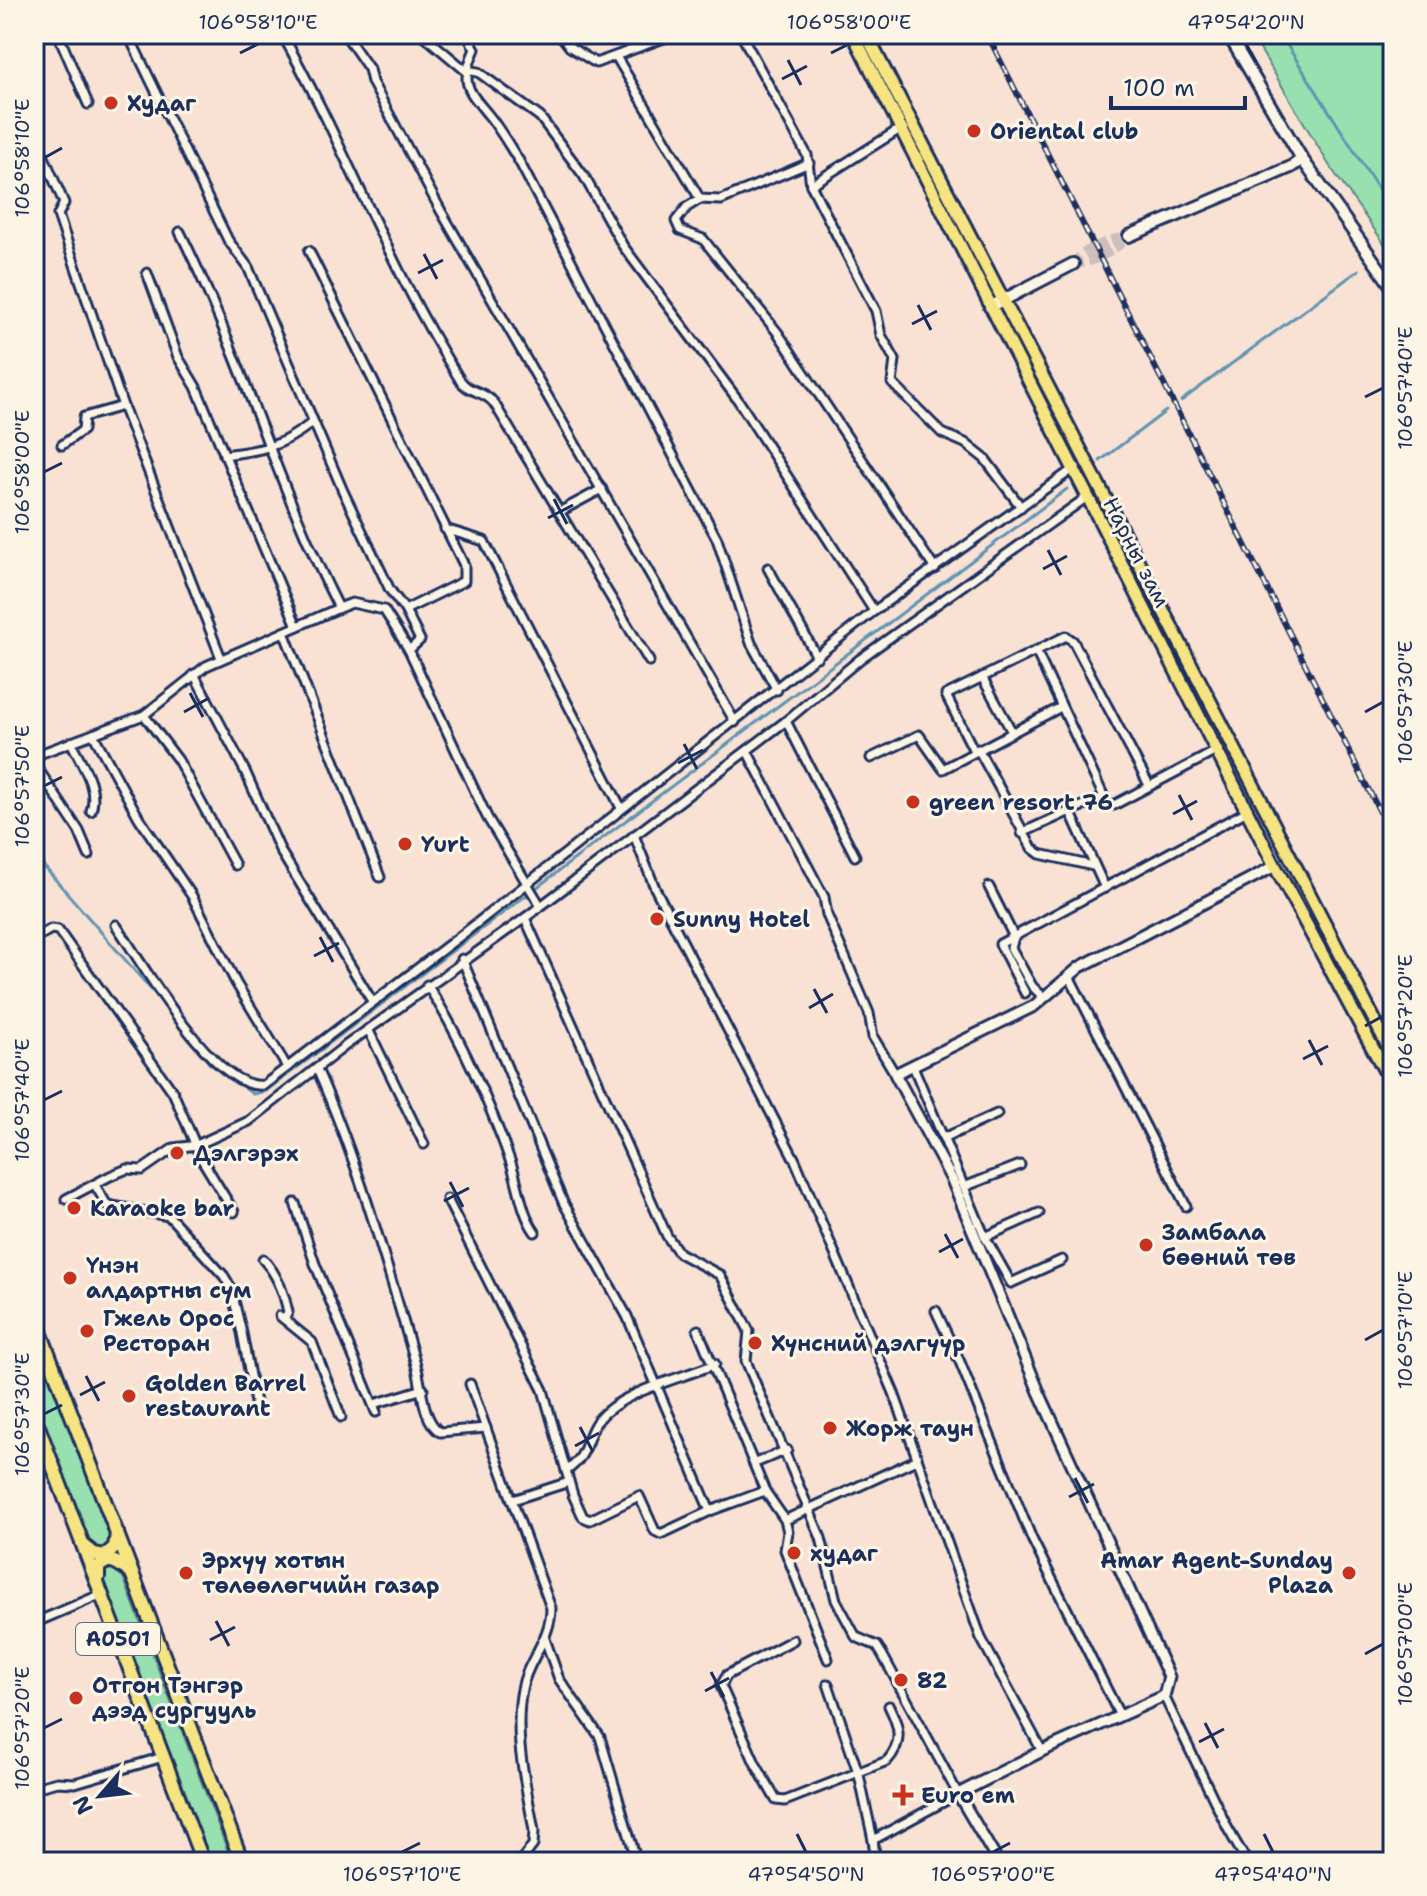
<svg xmlns="http://www.w3.org/2000/svg" width="1427" height="1896" viewBox="0 0 1427 1896" font-family="'Shantell Sans',sans-serif">
<rect width="100%" height="100%" fill="#f9e2d4"/>
<filter id="ink" filterUnits="userSpaceOnUse"><feTurbulence type="fractalNoise" baseFrequency=".0125" numOctaves="2"/><feDisplacementMap in="SourceGraphic" scale="16" xChannelSelector="R" yChannelSelector="G"/><feConvolveMatrix kernelMatrix="1 2 1 2 8 2 1 2 1" color-interpolation-filters="sRGB"/></filter>
<g filter="url(#ink)">
<g fill="#98e0af" stroke="#5a8886" stroke-width="2">
<path d="M1251,34h142v222l-64,-91z"/>
<path d="M34,1335l77,202 -3,11 -7,3 -11,-9 -56,-146z"/>
<path d="M106,1564l14,5 112,293h-22l-109,-283z"/>
</g>
<g fill="none" stroke-linecap="round" stroke-linejoin="round">
<g stroke="#5e94b2" stroke-width="3">
<path d="M1280,34l113,178"/>
<path d="M1389,247l4,-3"/>
<path d="M1181,401l178,-131"/>
<path d="M1100,461l66,-50"/>
<path d="M34,855l134,154"/>
<path d="M182,1028l27,35 44,31 13,-3 801,-602"/>
</g>
<g stroke="#cdbebc" stroke-width="10" stroke-dasharray="10 5" stroke-linecap="butt">
<path d="M1073,264c12,-16 37,-24 56,-28"/>
<path d="M1073,264c19,-1 41,-13 55,-27"/>
</g>
<defs>
<g id="minor">
<path d="M58,34l30,70"/>
<path d="M128,34l100,206 20,27 95,224 47,99 15,20 15,30 -11,10"/>
<path d="M282,34c64,113 108,236 178,346 8,13 24,10 34,23l155,258"/>
<path d="M345,34l24,35 3,13 69,129 294,511"/>
<path d="M422,34l43,36 13,2 62,45 44,59 39,70 115,154 136,211"/>
<path d="M467,34l8,15c-16,35 -7,41 15,68 11,14 20,30 29,44l198,378 34,104 26,47"/>
<path d="M560,34l10,13 26,16 79,-29"/>
<path d="M741,34l66,121 4,30 92,-58"/>
<path d="M617,58l83,141"/>
<path d="M34,134l30,69 -6,12 65,191 98,252"/>
<path d="M809,163l-88,37 -21,-1 -13,8 -11,14 4,9 23,9 75,94 157,236"/>
<path d="M811,185l65,126 5,24 14,25 -3,23 50,50 23,10 20,16 36,48"/>
<path d="M180,232c61,122 97,255 159,376"/>
<path d="M309,251l155,314v16l-59,29"/>
<path d="M147,273l31,84 18,30 101,239"/>
<path d="M62,445l21,-15 1,-13 39,-11"/>
<path d="M224,455c40,-5 57,-8 89,-33"/>
<path d="M559,512l43,-23"/>
<path d="M445,529l39,12 137,267"/>
<path d="M768,568l49,89"/>
<path d="M284,632l96,245"/>
<path d="M1036,651l68,146"/>
<path d="M194,674l51,97 36,81 91,149"/>
<path d="M982,677l30,55"/>
<path d="M144,715l34,45 57,105"/>
<path d="M786,721l69,135"/>
<path d="M93,734l46,84 53,78 44,87 51,84"/>
<path d="M71,742c10,21 28,45 20,69"/>
<path d="M978,749l54,99 8,6 53,12"/>
<path d="M747,751l77,146 3,18 42,98 4,24 22,37"/>
<path d="M974,751l-28,-56 120,-59 7,5 76,144"/>
<path d="M34,756l110,-41 62,-49 133,-58 13,-5 32,7 25,40 78,167 53,88"/>
<path d="M871,758l48,-23 24,34 118,-62"/>
<path d="M34,763l45,68 10,24"/>
<path d="M1022,833l48,-22"/>
<path d="M634,835l21,53 140,272 99,233 87,245 61,113"/>
<path d="M989,887l25,50 -3,11 21,38 10,10"/>
<path d="M1105,888l-35,-77 34,-14 4,7 6,1 102,-54"/>
<path d="M525,918l142,318 12,17 41,22 29,56 -3,30 75,177 15,62 20,37 21,9 5,8 76,140 -85,46 3,22"/>
<path d="M116,925c25,36 99,168 148,160l199,-151 411,-323 202,-144"/>
<path d="M34,939l17,-10 7,1 115,162 28,66 33,54"/>
<path d="M1069,976l117,230"/>
<path d="M427,985c33,50 64,122 84,178 8,23 10,49 24,69"/>
<path d="M1025,993l-25,-49 247,-133"/>
<path d="M368,1029l56,115"/>
<path d="M913,1066l72,171 26,46 51,-23"/>
<path d="M317,1069c42,95 70,196 99,296 6,20 6,56 24,67l46,-4"/>
<path d="M944,1138l53,-24"/>
<path d="M95,1185l12,20 62,11 55,60 7,12 11,45 14,75"/>
<path d="M964,1187l56,-22"/>
<path d="M66,1199l44,-23 17,-7 15,1 32,-22 23,-3 52,-24 96,-75 180,-128 261,-197 74,-62 227,-162"/>
<path d="M447,1199l96,191 30,105 10,22 7,3 49,-24 16,35 6,3 49,-23 -83,-195 -64,-114 -101,-243"/>
<path d="M295,1203l20,61 61,148"/>
<path d="M985,1237l54,-24"/>
<path d="M263,1259c14,15 21,33 25,53l-3,6"/>
<path d="M936,1311l24,51 72,177 87,175"/>
<path d="M280,1316l32,26 29,75"/>
<path d="M698,1330l67,161 20,29 131,-60"/>
<path d="M470,1384l81,224c0,32 -24,52 -29,81 -9,48 4,95 12,142l-1,14 -13,17"/>
<path d="M374,1404l49,-15"/>
<path d="M755,1463l32,-13"/>
<path d="M566,1471c24,-16 18,-33 32,-51 24,-29 82,-41 117,-56"/>
<path d="M513,1500l56,-18"/>
<path d="M710,1511l55,-20"/>
<path d="M785,1520l3,12 -3,18 43,109"/>
<path d="M34,1623l68,-29"/>
<path d="M545,1639l14,40 41,58 37,125"/>
<path d="M793,1640l-66,35 -6,11 34,77 21,37 9,1 102,-40c17,-19 12,-35 2,-55"/>
<path d="M828,1684l31,91 14,65"/>
<path d="M1164,1696l64,133 19,33"/>
<path d="M34,1788l23,-6 18,1 88,-26"/>
</g>
<path id="tertiary" d="M998,1862l-40,-68 84,-43 122,-55 5,-19 -130,-285 -87,-212 -57,-106 139,-68 46,-39 195,-101"/>
<g id="secondary">
<path d="M1228,34l74,125 91,129"/>
<path d="M1129,236l162,-69 11,-8"/>
<path d="M990,307l83,-43"/>
</g>
<g id="primary">
<path d="M853,34l422,832 118,220"/>
<path d="M866,34l527,1022"/>
</g>
<g id="trunk">
<path d="M34,1316l208,546"/>
<path d="M34,1416l169,446"/>
<path d="M84,1546l10,8 11,2 10,-9 2,-14"/>
<path d="M98,1577v-9c11,-14 22,-4 33,5"/>
</g>
</defs>
<use href="#minor" stroke="#1b2f5e" stroke-width="13"/>
<use href="#tertiary" stroke="#1b2f5e" stroke-width="15"/>
<use href="#secondary" stroke="#1b2f5e" stroke-width="16"/>
<use href="#primary" stroke="#1b2f5e" stroke-width="17"/>
<use href="#trunk" stroke="#1b2f5e" stroke-width="18"/>
<use href="#minor" stroke="#fcf5e5" stroke-width="7"/>
<use href="#tertiary" stroke="#fcf5e5" stroke-width="9"/>
<use href="#secondary" stroke="#fcf5e5" stroke-width="10"/>
<use href="#primary" stroke="#f6e381" stroke-width="11"/>
<use href="#trunk" stroke="#f6e381" stroke-width="12"/>
<defs>
<path id="rail" d="M987,34l406,804"/>
</defs>
<use href="#rail" stroke="#1b2f5e" stroke-width="6"/>
<use href="#rail" stroke="#fcf5e5" stroke-width="3" stroke-dasharray="9" stroke-linecap="butt"/>
</g>
</g>
<path fill="none" stroke="#1b2f5e" stroke-width="3" d="M1246,44l10,18M240,53l18,-9M831,53l18,-9M788,60l13,25M782,79l25,-13M44,158l18,-10M424,254l13,25M418,273l25,-13M918,305l13,25M912,324l25,-13M1365,397l18,-9M44,472l18,-9M554,499l13,25M548,518l25,-13M1048,550l13,25M1043,569l24,-13M190,693l13,24M184,712l25,-14M1365,712l18,-10M684,744l13,25M678,763l25,-13M44,786l18,-9M1179,795l13,25M1173,814l24,-13M320,937l13,25M314,956l25,-13M814,989l13,24M809,1008l24,-14M1365,1026l18,-10M1309,1040l13,25M1303,1059l25,-13M44,1100l18,-9M450,1182l13,25M444,1201l25,-13M945,1234l13,24M939,1252l24,-13M1365,1340l18,-10M86,1376l13,25M80,1395l25,-13M44,1414l18,-9M580,1427l13,25M575,1446l24,-13M1075,1478l13,25M1069,1497l25,-13M216,1621l13,25M210,1640l25,-13M1365,1654l18,-10M711,1672l13,25M705,1691l24,-13M1205,1723l13,25M44,1728l18,-9M1199,1742l25,-13M797,1834l9,18M1264,1834l9,18M402,1852l18,-9M993,1852l17,-9"/>
<g fill="#c8321e" stroke="#fcf5e5" stroke-width="3">
<circle cx="111" cy="103" r="8"/>
<circle cx="974" cy="131" r="8"/>
<circle cx="913" cy="802" r="8"/>
<circle cx="405" cy="844" r="8"/>
<circle cx="657" cy="919" r="8"/>
<circle cx="177" cy="1153" r="8"/>
<circle cx="74" cy="1208" r="8"/>
<circle cx="1146" cy="1245" r="8"/>
<circle cx="70" cy="1278" r="8"/>
<circle cx="87" cy="1331" r="8"/>
<circle cx="755" cy="1343" r="8"/>
<circle cx="129" cy="1396" r="8"/>
<circle cx="830" cy="1428" r="8"/>
<circle cx="794" cy="1553" r="8"/>
<circle cx="186" cy="1573" r="8"/>
<circle cx="1349" cy="1573" r="8"/>
<circle cx="901" cy="1680" r="8"/>
<circle cx="76" cy="1698" r="8"/>
<path d="M899 1783h8v8h8v8h-8v8h-8v-8h-8v-8h8z"/>
</g>
<g text-anchor="middle" stroke-width="6" stroke-linejoin="round" paint-order="stroke">
<rect fill="#fcf5e5" stroke="#5e6a86" stroke-width="2" x="76" y="1623" width="84" height="32" rx="6"/>
<g font-size="20" font-weight="bold" fill="#1b2f5e">
<text x="118" y="1646">A0501</text>
</g>
<g font-size="22" font-weight="bold" fill="#1b2f5e" stroke="#fcf5e5" text-anchor="start">
<text x="127" y="111">Худаг</text>
<text x="990" y="139">Oriental club</text>
<text x="929" y="810">green resort 76</text>
<text x="421" y="852">Yurt</text>
<text x="673" y="927">Sunny Hotel</text>
<text x="193" y="1161">Дэлгэрэх</text>
<text x="90" y="1216">Karaoke bar</text>
<text x="1162" y="1240">Замбала<tspan x="1162" dy="25">бөөний төв</tspan></text>
<text x="86" y="1273">Үнэн<tspan x="86" dy="25">алдартны сүм</tspan></text>
<text x="103" y="1326">Гжель Орос<tspan x="103" dy="25">Ресторан</tspan></text>
<text x="771" y="1351">Хүнсний дэлгүүр</text>
<text x="145" y="1391">Golden Barrel<tspan x="145" dy="25">restaurant</tspan></text>
<text x="846" y="1436">Жорж таун</text>
<text x="810" y="1561">худаг</text>
<text x="202" y="1568">Эрхүү хотын<tspan x="202" dy="25">төлөөлөгчийн газар</tspan></text>
<text x="1333" y="1568" text-anchor="end">Amar Agent-Sunday<tspan x="1333" dy="25">Plaza</tspan></text>
<text x="917" y="1688">82</text>
<text x="92" y="1693">Отгон Тэнгэр<tspan x="92" dy="25">дээд сургууль</tspan></text>
<text x="921" y="1803">Euro em</text>
</g>
<g font-size="22" fill="#1b2f5e" stroke="#fcf5e5">
<text transform="translate(1137 552) rotate(63)" y="8">Нарны зам</text>
</g>
</g>
<rect width="1427" height="1896" fill="none" stroke="#fcf5e5" stroke-width="88"/>
<g transform="translate(100 1796) rotate(242)" stroke="#fcf5e5" stroke-width="6" paint-order="stroke">
<path d="M0-6L14 30L0 20L-14 30Z" fill="#1b2f5e"/>
<text y="-12" font-size="22" font-weight="bold" text-anchor="middle" fill="#1b2f5e">N</text>
</g>
<path d="M1111 96v12h134v-12" fill="none" stroke="#1b2f5e" stroke-width="4"/>
<text x="1123" y="96" font-size="24" fill="#1b2f5e" stroke="#fcf5e5" stroke-width="6" paint-order="stroke">100 m</text>
<rect x="44" y="44" width="1339" height="1808" fill="none" stroke="#1b2f5e" stroke-width="3"/>
<g font-size="20" text-anchor="middle" fill="#1b2f5e">
<text x="258" y="29">106°58'10"E</text>
<text x="849" y="29">106°58'00"E</text>
<text x="1246" y="29">47°54'20"N</text>
<text transform="translate(22 158) rotate(-90)" y="7">106°58'10"E</text>
<text transform="translate(1405 388) rotate(-90)" y="7">106°57'40"E</text>
<text transform="translate(22 472) rotate(-90)" y="7">106°58'00"E</text>
<text transform="translate(1405 702) rotate(-90)" y="7">106°57'30"E</text>
<text transform="translate(22 786) rotate(-90)" y="7">106°57'50"E</text>
<text transform="translate(1405 1016) rotate(-90)" y="7">106°57'20"E</text>
<text transform="translate(22 1100) rotate(-90)" y="7">106°57'40"E</text>
<text transform="translate(1405 1330) rotate(-90)" y="7">106°57'10"E</text>
<text transform="translate(22 1414) rotate(-90)" y="7">106°57'30"E</text>
<text transform="translate(1405 1644) rotate(-90)" y="7">106°57'00"E</text>
<text transform="translate(22 1728) rotate(-90)" y="7">106°57'20"E</text>
<text x="402" y="1881">106°57'10"E</text>
<text x="806" y="1881">47°54'50"N</text>
<text x="993" y="1881">106°57'00"E</text>
<text x="1273" y="1881">47°54'40"N</text>
</g>
</svg>
